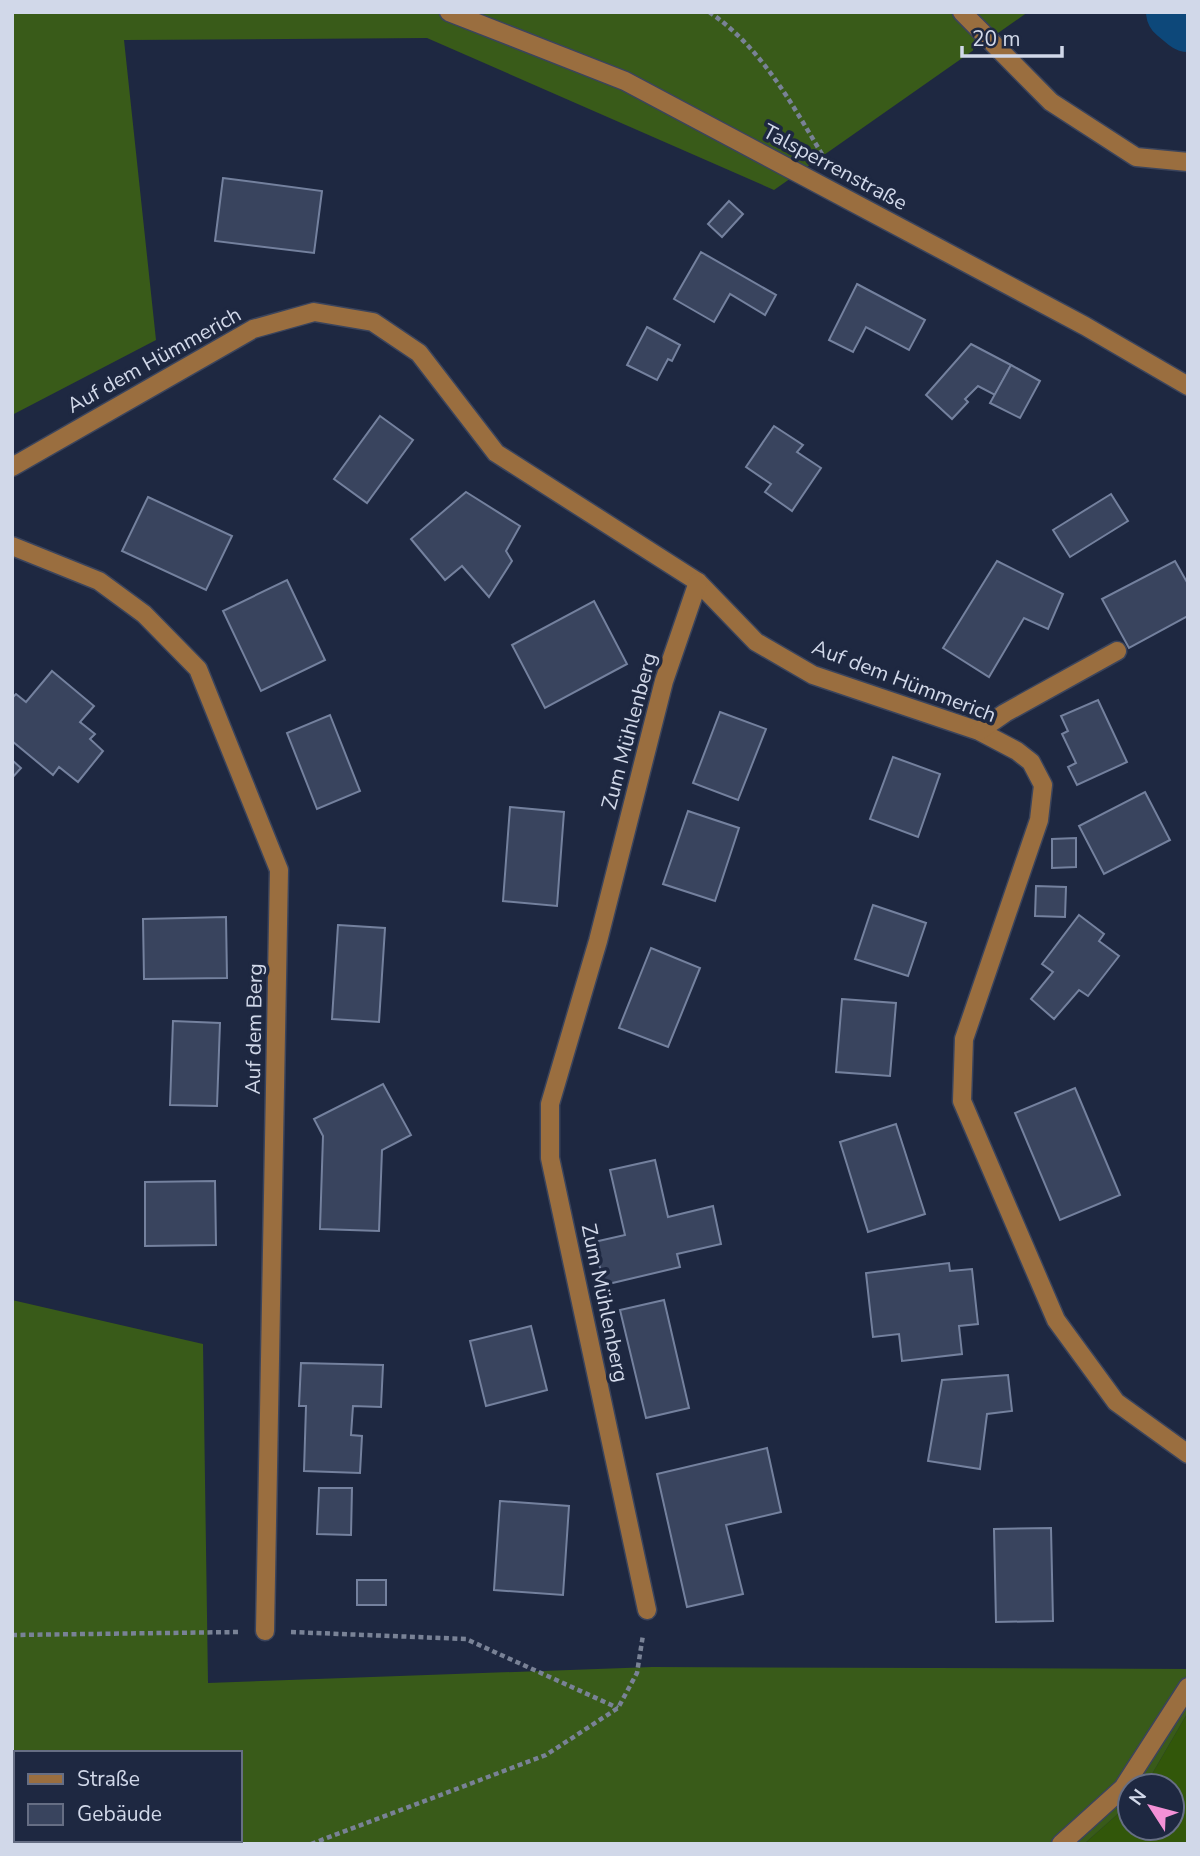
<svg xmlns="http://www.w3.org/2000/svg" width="1200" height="1856" viewBox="0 0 1200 1856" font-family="'Nunito Sans',sans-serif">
<rect width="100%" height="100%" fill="#1e2841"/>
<path fill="#32570a" d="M1188,1712v132h-104l46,-41v25h42v-42h-27z"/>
<g fill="#395b19" fill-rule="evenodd">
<path d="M12,12h1016l-254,178 -347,-152 -303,2 32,300 -144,75z"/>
<path d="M12,1300l191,44 5,339 444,-16 536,2v43l-43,74h-15v17l-46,41h-1072zM16,1753h224v87h-224z"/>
</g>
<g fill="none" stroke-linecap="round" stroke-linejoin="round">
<path stroke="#0d487a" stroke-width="60" d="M1176,12l12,10"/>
</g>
<g fill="#39445e" stroke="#74819e" stroke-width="2">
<path d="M223,178l99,13 -8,62 -99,-12z"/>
<path d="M729,201l14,13 -21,23 -14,-13z"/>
<path d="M701,252l75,43 -11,20 -35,-21 -16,28 -40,-23z"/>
<path d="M857,284l68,36 -16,30 -43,-23 -13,25 -24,-12z"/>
<path d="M647,327l33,18 -8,16 -4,-2 -11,21 -30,-15z"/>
<path d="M971,344l40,21 -16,30 -17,-9 -13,13 3,3 -16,17 -26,-24z"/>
<path d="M1011,365l29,16 -20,37 -30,-15z"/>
<path d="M380,416l33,24 -46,63 -33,-24z"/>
<path d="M774,426l29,19 -6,7 24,16 -29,43 -27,-19 6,-8 -25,-17z"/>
<path d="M466,492l54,34 -14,25 6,10 -23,36 -27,-31 -17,14 -34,-41z"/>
<path d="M1111,494l17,27 -58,36 -17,-27z"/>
<path d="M148,497l84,39 -26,54 -84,-39z"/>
<path d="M997,561l66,33 -15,35 -24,-11 -35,59 -46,-29z"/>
<path d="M1175,561l13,23v32l-59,32 -27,-49z"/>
<path d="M287,580l38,80 -64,31 -38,-80z"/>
<path d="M594,601l33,63 -82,44 -33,-63z"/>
<path d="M52,671l42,35 -14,16 15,12 -5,5 13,12 -25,31 -19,-15 -6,8 -41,-34v-43l4,-4 10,8z"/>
<path d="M1098,700l29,62 -50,23 -9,-18 8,-4 -14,-29 6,-3 -7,-15z"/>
<path d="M720,712l46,17 -28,71 -45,-17z"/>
<path d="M330,715l30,76 -43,18 -30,-76z"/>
<path d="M893,757l47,17 -22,63 -48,-18z"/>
<path d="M12,760l9,8 -9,10z"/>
<path d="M1145,792l25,48 -66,34 -25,-48z"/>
<path d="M510,807l54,5 -7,94 -54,-5z"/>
<path d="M688,811l51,17 -24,73 -52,-17z"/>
<path d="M1076,838v29l-24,1v-29z"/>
<path d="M1036,886l30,1 -1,30 -30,-1z"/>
<path d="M873,905l53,18 -18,53 -53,-17z"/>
<path d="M1079,915l25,19 -5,7 20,15 -31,40 -9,-6 -25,29 -23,-20 22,-27 -11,-8z"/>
<path d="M226,917l1,61 -83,1 -1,-60z"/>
<path d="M338,925l47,3 -6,94 -47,-3z"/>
<path d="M651,948l49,20 -32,79 -49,-19z"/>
<path d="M842,999l54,4 -6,73 -54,-4z"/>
<path d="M173,1021l47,2 -3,83 -47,-1z"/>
<path d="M383,1084l28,51 -29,15 -3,81 -59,-2 3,-93 -9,-17z"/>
<path d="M1075,1088l45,107 -60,25 -45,-107z"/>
<path d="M896,1124l29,90 -57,18 -28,-90z"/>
<path d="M655,1160l13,57 45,-11 8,38 -44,10 3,13 -76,18 -10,-43 31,-7 -15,-65z"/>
<path d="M215,1181l1,64 -71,1v-64z"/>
<path d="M949,1263l1,8 22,-2 6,55 -19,2 3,28 -60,7 -3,-27 -26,3 -7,-64z"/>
<path d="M664,1300l25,108 -43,10 -26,-108z"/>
<path d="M531,1326l16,64 -61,16 -16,-65z"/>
<path d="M301,1363l82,2 -2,42 -28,-1 -2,29 11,1 -2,37 -56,-2 2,-65h-7z"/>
<path d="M1008,1375l4,36 -25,3 -7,55 -52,-8 14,-81z"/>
<path d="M767,1448l14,64 -55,13 17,69 -56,13 -30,-133z"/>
<path d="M319,1488h33l-1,47 -34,-1z"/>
<path d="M500,1501l69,5 -6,89 -69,-5z"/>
<path d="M1051,1528l2,93 -57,1 -2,-93z"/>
<rect x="357" y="1580" width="29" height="25"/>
</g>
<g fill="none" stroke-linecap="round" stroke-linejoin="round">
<defs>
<g id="minor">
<path d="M449,12l176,69 460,245 103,60"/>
<path d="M962,12l89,90 85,55 52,5"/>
<path d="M12,467l241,-138 61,-17 59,10 46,31 77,100 202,129 58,60 57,33 166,56 38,20 14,11 12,23 -4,35 -75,219 -2,62 94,219 60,82 72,52"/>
<path d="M12,546l87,35 45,33 54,55 81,201 -14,761"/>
<path d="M979,731l26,-18 112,-62"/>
<path d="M647,1610l-97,-452v-54l48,-163 66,-260 34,-99"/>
<path d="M1061,1844l62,-56 65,-101"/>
</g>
</defs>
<use href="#minor" stroke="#3b445c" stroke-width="21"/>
<g stroke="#798296" stroke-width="4.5" stroke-dasharray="5 3.5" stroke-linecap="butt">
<path d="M709,12c52,35 83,92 114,144"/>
<path d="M291,1632l175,7 152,69"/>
<path d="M12,1635l228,-3"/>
<path d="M311,1844l235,-89 72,-47 19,-35 6,-38"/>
</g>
<use href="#minor" stroke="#9a6e3f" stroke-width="18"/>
</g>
<g text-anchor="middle" stroke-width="7" stroke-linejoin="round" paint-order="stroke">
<g font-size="21" fill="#d1d8e9" stroke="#1e2841">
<text transform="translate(835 167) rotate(28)" y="7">Talsperrenstraße</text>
<text transform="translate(154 360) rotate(-29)" y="7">Auf dem Hümmerich</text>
<text transform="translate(904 681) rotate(21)" y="7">Auf dem Hümmerich</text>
<text transform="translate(629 731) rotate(-75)" y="7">Zum Mühlenberg</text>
<text transform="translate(254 1029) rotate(-89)" y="7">Auf dem Berg</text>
<text transform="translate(605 1303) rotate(78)" y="7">Zum Mühlenberg</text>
</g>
</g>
<rect width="1200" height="1856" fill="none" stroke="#d1d8e9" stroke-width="28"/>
<rect x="14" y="1751" width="228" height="91" fill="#1e2841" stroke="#666e84" stroke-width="2"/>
<rect x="28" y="1774" width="35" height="10" fill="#9a6e3f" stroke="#666e84" stroke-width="2"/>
<text x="77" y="1786" font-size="21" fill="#d1d8e9">Straße</text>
<rect x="28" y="1804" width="35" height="21" fill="#39445e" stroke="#666e84" stroke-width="2"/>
<text x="77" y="1821" font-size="21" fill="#d1d8e9">Gebäude</text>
<g transform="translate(1151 1807) rotate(306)"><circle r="33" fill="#1e2841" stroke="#666e84" stroke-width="2"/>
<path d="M0-5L12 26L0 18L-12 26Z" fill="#f391d6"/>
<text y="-10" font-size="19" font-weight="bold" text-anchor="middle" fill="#d1d8e9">N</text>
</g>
<path d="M962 46v10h100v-10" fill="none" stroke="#d1d8e9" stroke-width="3.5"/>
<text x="972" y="46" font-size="21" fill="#d1d8e9" stroke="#1e2841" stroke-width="5" paint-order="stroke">20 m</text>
</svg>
